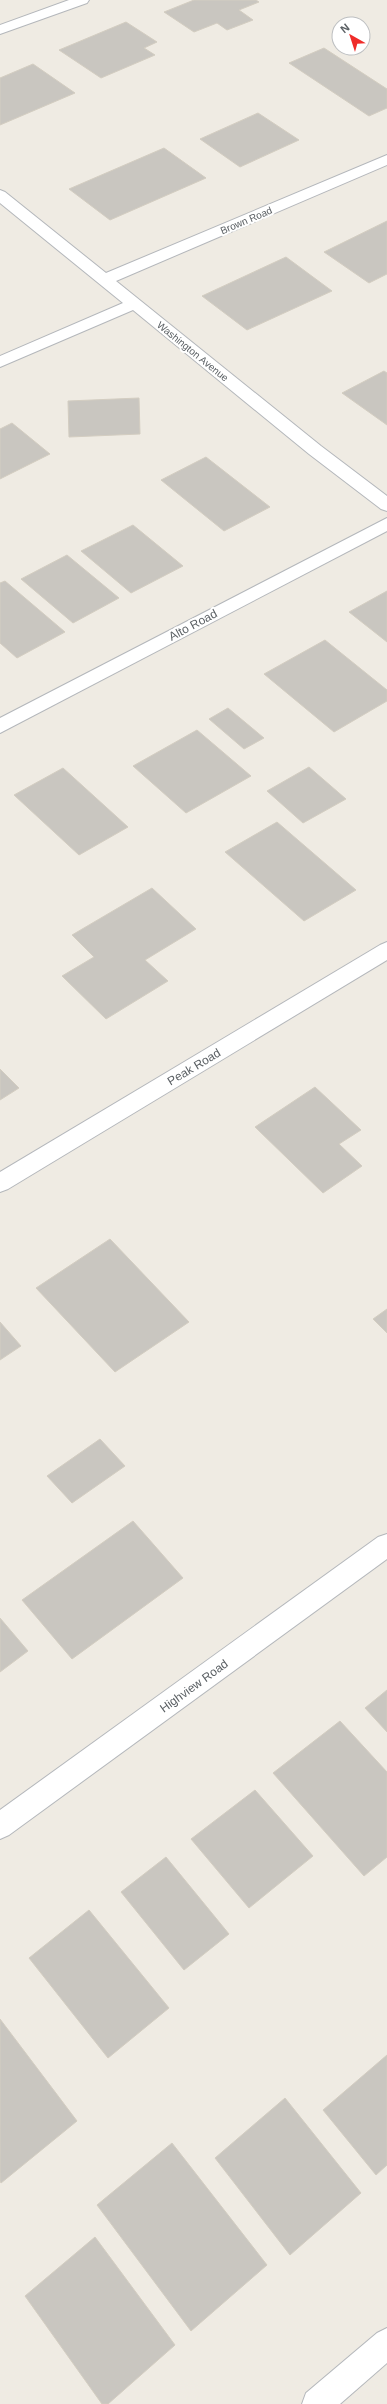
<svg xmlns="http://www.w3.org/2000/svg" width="387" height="2404" viewBox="0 0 387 2404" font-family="Arial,sans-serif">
<rect width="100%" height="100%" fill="#efebe3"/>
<g fill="#c9c6c0" stroke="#d3cdc1">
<path d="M194,0h62l3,2 -20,8 14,10 -26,10 -10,-7 -23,9 -30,-20z"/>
<path d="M126,22l31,20 -13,6 11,7 -54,23 -42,-28z"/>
<path d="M324,48l63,41v19l-18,8 -80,-53z"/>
<path d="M33,64l42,29 -75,32v-47z"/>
<path d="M258,113l41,27 -59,27 -40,-28z"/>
<path d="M164,148l42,30 -96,42 -41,-31z"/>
<path d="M387,221v53l-18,9 -45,-31z"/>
<path d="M286,257l46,34 -85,39 -45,-34z"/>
<path d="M384,371l3,2v52l-45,-32z"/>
<path d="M139,398l1,36 -71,3 -1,-36z"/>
<path d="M12,423l38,31 -50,25v-50z"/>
<path d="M206,457l64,50 -46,24 -63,-51z"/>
<path d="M133,525l50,41 -52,27 -50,-42z"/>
<path d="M67,555l52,43 -46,25 -52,-44z"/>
<path d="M5,581l60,51 -48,26 -17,-15v-60z"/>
<path d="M387,591v51l-38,-30z"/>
<path d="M325,640l62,50v11l-53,31 -70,-58z"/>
<path d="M228,708l36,30 -20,11 -35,-30z"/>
<path d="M197,730l54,46 -65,37 -53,-47z"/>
<path d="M309,767l37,32 -43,24 -36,-32z"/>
<path d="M63,768l65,59 -49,28 -65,-60z"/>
<path d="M277,822l79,68 -52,31 -79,-69z"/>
<path d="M152,888l44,41 -51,31 23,21 -62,38 -44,-43 32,-19 -22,-22z"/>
<path d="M0,1069l19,19 -19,12z"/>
<path d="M315,1087l46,43 -22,14 23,22 -39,27 -68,-66z"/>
<path d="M110,1239l79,83 -74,50 -79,-84z"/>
<path d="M387,1309v24l-14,-14z"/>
<path d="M0,1322l21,24 -21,14z"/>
<path d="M100,1439l25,27 -53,37 -25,-27z"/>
<path d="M133,1521l50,57 -111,81 -50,-59z"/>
<path d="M0,1618l28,33 -28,21z"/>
<path d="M387,1690v42l-22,-24z"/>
<path d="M340,1721l47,51v85l-23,19 -91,-103z"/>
<path d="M255,1790l58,66 -64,52 -58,-69z"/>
<path d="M166,1857l63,77 -45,36 -63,-78z"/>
<path d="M89,1910l80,98 -61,50 -79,-100z"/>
<path d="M0,2019l77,102 -76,62 -1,-2z"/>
<path d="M387,2055v110l-11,10 -53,-65z"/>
<path d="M285,2098l76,95 -71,62 -75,-97z"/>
<path d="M172,2143l95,122 -76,66 -94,-126z"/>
<path d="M95,2237l80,108 -67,59h-6l-77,-108z"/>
</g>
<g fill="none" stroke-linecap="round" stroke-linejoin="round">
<defs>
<g id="street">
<path d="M69,0h20l-2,3 -87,31v-9z"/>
<path d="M387,155v10l-271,116 205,165 66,50v15l-6,-2 -72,-55 -176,-144 -133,57v-11l123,-53 -123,-100v-13l5,2 101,81z"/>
<path d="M387,518v13l-387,202v-15z"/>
<path d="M387,942v18l-379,229 -8,3v-20l380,-227z"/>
<path d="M387,1534v25l-378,276 -9,4v-29l378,-273z"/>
<path d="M387,2328v35l-47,41h-38l4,-11 71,-60z"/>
</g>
</defs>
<use href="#street" stroke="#b4b7bb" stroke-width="2"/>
<use href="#street" fill="#fff" fill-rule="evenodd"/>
</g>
<g text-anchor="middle" stroke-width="4" stroke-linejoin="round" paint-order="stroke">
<g font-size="10" fill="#5b6064" stroke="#fff">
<text transform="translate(246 220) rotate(-23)" y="4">Brown Road</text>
<text transform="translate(193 351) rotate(39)" y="4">Washington Avenue</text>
</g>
<g font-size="12" fill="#5b6064" stroke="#fff">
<text transform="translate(193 625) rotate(-28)" y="4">Alto Road</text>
<text transform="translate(194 1067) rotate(-31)" y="4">Peak Road</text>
<text transform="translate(194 1686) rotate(-36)" y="4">Highview Road</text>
</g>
</g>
<g transform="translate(351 36) rotate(321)"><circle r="19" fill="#ffffff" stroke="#bdbfc1"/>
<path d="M0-3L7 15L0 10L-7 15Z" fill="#ef2c29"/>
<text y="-6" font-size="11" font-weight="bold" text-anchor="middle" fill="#5b6064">N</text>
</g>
</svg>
